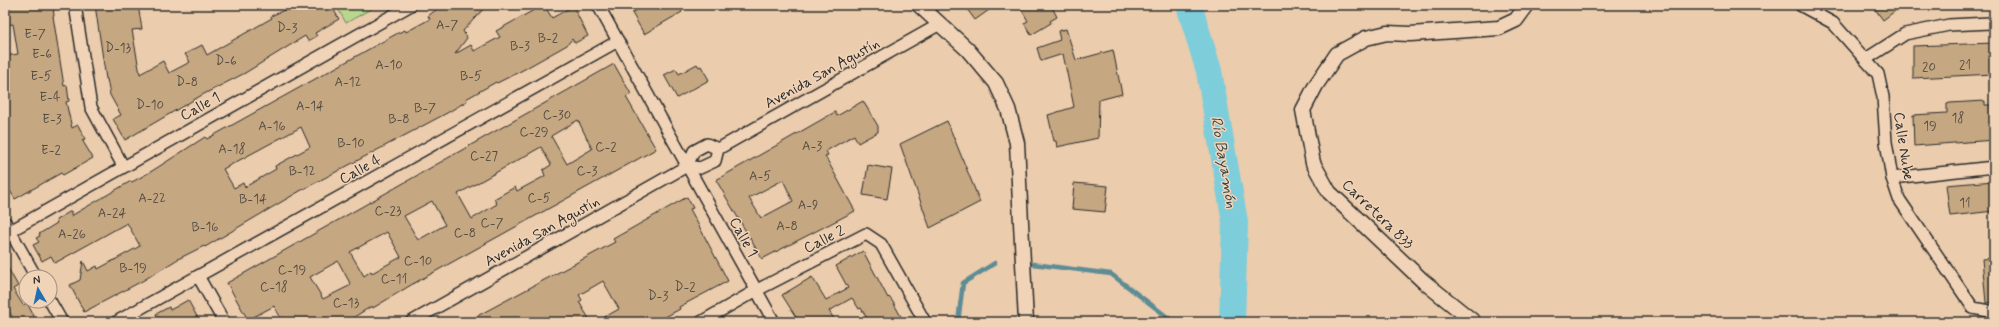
<svg xmlns="http://www.w3.org/2000/svg" width="1999" height="327" viewBox="0 0 1999 327" font-family="Mynerve,sans-serif">
<rect width="100%" height="100%" fill="#ebccac"/>
<filter id="ink" filterUnits="userSpaceOnUse"><feTurbulence type="fractalNoise" baseFrequency=".025" numOctaves="2"/><feDisplacementMap in="SourceGraphic" scale="8" xChannelSelector="R" yChannelSelector="G"/><feConvolveMatrix kernelMatrix="1 2 1 2 8 2 1 2 1" color-interpolation-filters="sRGB"/></filter>
<g filter="url(#ink)">
<path fill="#b9d68e" stroke="#72805c" d="M336,5h42l-32,18z"/>
<g fill="none" stroke-linecap="round" stroke-linejoin="round">
<g stroke="#5d8c95" stroke-width="4.5">
<path d="M1033,264l78,10 63,48"/>
<path d="M958,322l5,-39 32,-20"/>
</g>
<path stroke="#7ecddb" stroke-width="26" d="M1189,5l20,66 26,151 -3,100"/>
</g>
<g fill="#c5a782" stroke="#2b2b2b" fill-rule="evenodd">
<path d="M5,5h48l1,11h-1l11,70 3,-1 2,16 -3,1 6,26 6,-3 7,14 -3,1 11,18 -30,17 -2,-2 -46,26 -10,-17v-126l13,-2 -5,-30 -8,1z"/>
<path d="M95,5h43l4,24 -10,1 8,44 23,-13 6,12 21,-11 -5,-8 17,-9 5,10 65,-37 -1,-2 24,-11h36l8,14 -24,14 2,3 -9,5 -3,-5 -60,37 -43,22 -77,45 -12,-21 8,-4 -11,-20 -3,-16h-1z"/>
<path d="M442,5h45l-24,26 4,7 -12,16 16,-9 3,6 26,-14 -4,-6 47,-26h1l8,13 21,-12 15,30 -13,7 -3,-4 -5,6 -46,26 -24,12 -1,-1 -30,17 1,2 -20,12 -147,78 -95,56 -1,-1 -26,13 -34,21 -60,32 -14,-27 10,-5 3,-19 5,10 9,-5 1,3 42,-23 -13,-23 -72,40 -4,-7 -9,5 -9,-16 6,-3 -3,-4 4,-2 -1,-2 18,-11 -1,-3 15,-9v5l60,-35 1,1 20,-11 53,-34 2,2 191,-106 7,-3 1,2 24,-13 -2,-3zM301,127l9,20 -35,19 1,3 -31,18 -2,-4 -9,5 -11,-19z"/>
<path d="M645,5h33l4,7 -38,22 -12,-21z"/>
<path d="M964,5h32l-21,15z"/>
<path d="M1019,5h32l6,12 -7,4 1,2 -20,12 -7,-12 4,-2z"/>
<path d="M1872,5h31l-20,15z"/>
<path d="M1066,29l10,31 37,-10 9,44 -23,6 -1,38 -41,9 -1,-6h-2l-6,-26 26,-8 -11,-53 -22,7 -4,-13 23,-8 -2,-9z"/>
<path d="M1994,43v31l-81,4v-32z"/>
<path d="M614,64l17,30 -5,3 30,52 -245,136 -38,23 -1,-2 -18,11 2,5h-73l-9,-16 -26,14 -21,-37zM578,120l14,29 -25,15 -16,-28zM541,147l10,18 -8,5 2,6 -28,15 -2,-4 -21,12 3,5 -25,15 -14,-25zM432,201l13,24 -27,15 -14,-24zM387,232l14,25 -29,16 -1,-2 -7,5 -14,-24zM338,261l13,24 -28,14 -13,-22z"/>
<path d="M697,64l2,3 2,-1 8,14 -32,18 -13,-23 12,-6 3,5z"/>
<path d="M863,101l15,25v6l-20,11 -4,-8 -28,16 2,4 -3,1 30,55 -93,48 -46,-79 119,-68 2,4zM783,180l10,21 -32,17 -12,-20z"/>
<path d="M1985,101v4h9v35l-80,6 -1,-31 34,-2v-9l3,-1z"/>
<path d="M947,121l33,81 -50,26 -30,-84z"/>
<path d="M868,165l24,4 -5,30 -24,-4z"/>
<path d="M1994,181v30l-44,5 -4,-31z"/>
<path d="M1074,183l34,3 -3,26 -33,-3z"/>
<path d="M687,197l6,11 -3,1 38,72 -49,26 1,2 -24,13h-60l23,-13 -16,-28 -24,14 3,5 -3,2 12,20h-125l149,-80 -2,-3z"/>
<path d="M863,251l25,47 1,-1 4,5 11,20h-35l-8,-14 -2,1 -7,-11 -23,13 5,8 -7,3h-28l-17,-27 30,-18 14,23 22,-12 -12,-22z"/>
<path d="M1994,258v44l-8,1 -4,-44z"/>
<path d="M5,263l13,23 -5,3 10,16 4,-2 10,19h-22l-10,-18z"/>
<path d="M188,300l12,22h-52l9,-5 -1,-3 13,-7 1,3z"/>
</g>
<g fill="none" stroke-linecap="round" stroke-linejoin="round">
<defs>
<g id="minor">
<path d="M75,5l16,102 32,59"/>
<path d="M598,5l176,317"/>
<path d="M1800,5l33,18 45,51 5,23 3,45 6,36 7,21 74,109 21,4"/>
<path d="M1866,59l39,-25 44,-9 41,-2"/>
<path d="M687,166l13,2 15,-7 3,-12 222,-125"/>
<path d="M1892,178l102,-11"/>
<path d="M5,222l31,55"/>
<path d="M5,234l406,-229"/>
<path d="M198,276l26,46"/>
<path d="M50,301l12,21"/>
<path d="M116,322l502,-281"/>
<path d="M411,322l276,-156 7,-15 13,-7 11,5"/>
<path d="M701,322l56,-32 109,-56 15,10 44,78"/>
</g>
<g id="tertiary">
<path d="M919,5l48,44 29,34 12,26 9,34 9,179"/>
<path d="M1474,322l-51,-41 -94,-89 -16,-29 -10,-53 13,-25 21,-31 29,-16 21,-5 23,1 89,-6 17,-8 11,-15"/>
</g>
</defs>
<use href="#minor" stroke="#2b2b2b" stroke-width="14"/>
<use href="#tertiary" stroke="#2b2b2b" stroke-width="17"/>
<use href="#minor" stroke="#f1d4b8" stroke-width="11"/>
<use href="#tertiary" stroke="#f1d4b8" stroke-width="14"/>
</g>
</g>
<g text-anchor="middle" stroke-width="3" stroke-linejoin="round" paint-order="stroke">
<g font-size="13" fill="#524a41">
<text x="447" y="29">A-7</text>
<text x="287" y="32">D-3</text>
<text x="35" y="38">E-7</text>
<text x="548" y="42">B-2</text>
<text x="520" y="50">B-3</text>
<text x="118" y="52">D-13</text>
<text x="42" y="58">E-6</text>
<text x="226" y="65">D-6</text>
<text x="389" y="69">A-10</text>
<text x="1965" y="69">21</text>
<text x="1929" y="71">20</text>
<text x="41" y="80">E-5</text>
<text x="471" y="80">B-5</text>
<text x="187" y="86">D-8</text>
<text x="348" y="86">A-12</text>
<text x="50" y="101">E-4</text>
<text x="150" y="109">D-10</text>
<text x="310" y="110">A-14</text>
<text x="425" y="112">B-7</text>
<text x="557" y="119">C-30</text>
<text x="1958" y="122">18</text>
<text x="52" y="123">E-3</text>
<text x="399" y="123">B-8</text>
<text x="272" y="130">A-16</text>
<text x="1930" y="130">19</text>
<text x="534" y="136">C-29</text>
<text x="351" y="147">B-10</text>
<text x="812" y="150">A-3</text>
<text x="606" y="151">C-2</text>
<text x="232" y="153">A-18</text>
<text x="51" y="154">E-2</text>
<text x="484" y="160">C-27</text>
<text x="302" y="175">B-12</text>
<text x="587" y="175">C-3</text>
<text x="760" y="180">A-5</text>
<text x="152" y="202">A-22</text>
<text x="539" y="202">C-5</text>
<text x="253" y="203">B-14</text>
<text x="1965" y="207">11</text>
<text x="808" y="209">A-9</text>
<text x="388" y="215">C-23</text>
<text x="112" y="217">A-24</text>
<text x="492" y="227">C-7</text>
<text x="787" y="230">A-8</text>
<text x="205" y="231">B-16</text>
<text x="465" y="237">C-8</text>
<text x="72" y="238">A-26</text>
<text x="418" y="265">C-10</text>
<text x="133" y="272">B-19</text>
<text x="292" y="274">C-19</text>
<text x="394" y="283">C-11</text>
<text x="274" y="291">C-18</text>
<text x="685" y="291">D-2</text>
<text x="658" y="300">D-3</text>
<text x="346" y="307">C-13</text>
</g>
<g font-size="15" fill="#2b2b2b" stroke="#f1d4b8">
<text transform="translate(822 73) rotate(-29)" y="5">Avenida San Agustín</text>
<text transform="translate(200 106) rotate(-29)" y="5">Calle 1</text>
<text transform="translate(1904 146) rotate(82)" y="5">Calle Nube</text>
<text transform="translate(360 169) rotate(-29)" y="5">Calle 4</text>
<text transform="translate(1378 214) rotate(44)" y="5">Carretera 833</text>
<text transform="translate(542 231) rotate(-29)" y="5">Avenida San Agustín</text>
<text transform="translate(744 237) rotate(61)" y="5">Calle 1</text>
<text transform="translate(824 239) rotate(-27)" y="5">Calle 2</text>
</g>
<g font-size="16" font-style="italic" fill="#374345" stroke="#f1d4b8">
<text transform="translate(1225 162) rotate(80)" y="6">Río Bayamón</text>
</g>
</g>
<rect width="1999" height="327" fill="none" stroke="#f1d4b8" stroke-width="20"/>
<rect x="10" y="10" width="1979" height="307" fill="none" stroke="#2b2b2b" stroke-width="1.5" filter="url(#ink)"/>
<g transform="translate(38 289) rotate(351)"><circle r="19" fill="#f1d4b8" stroke="#a29080"/>
<path d="M0-3L7 15L0 10L-7 15Z" fill="#1f6fb2"/>
<text y="-6" font-size="11" font-weight="bold" text-anchor="middle" fill="#2b2b2b">N</text>
</g>
</svg>
